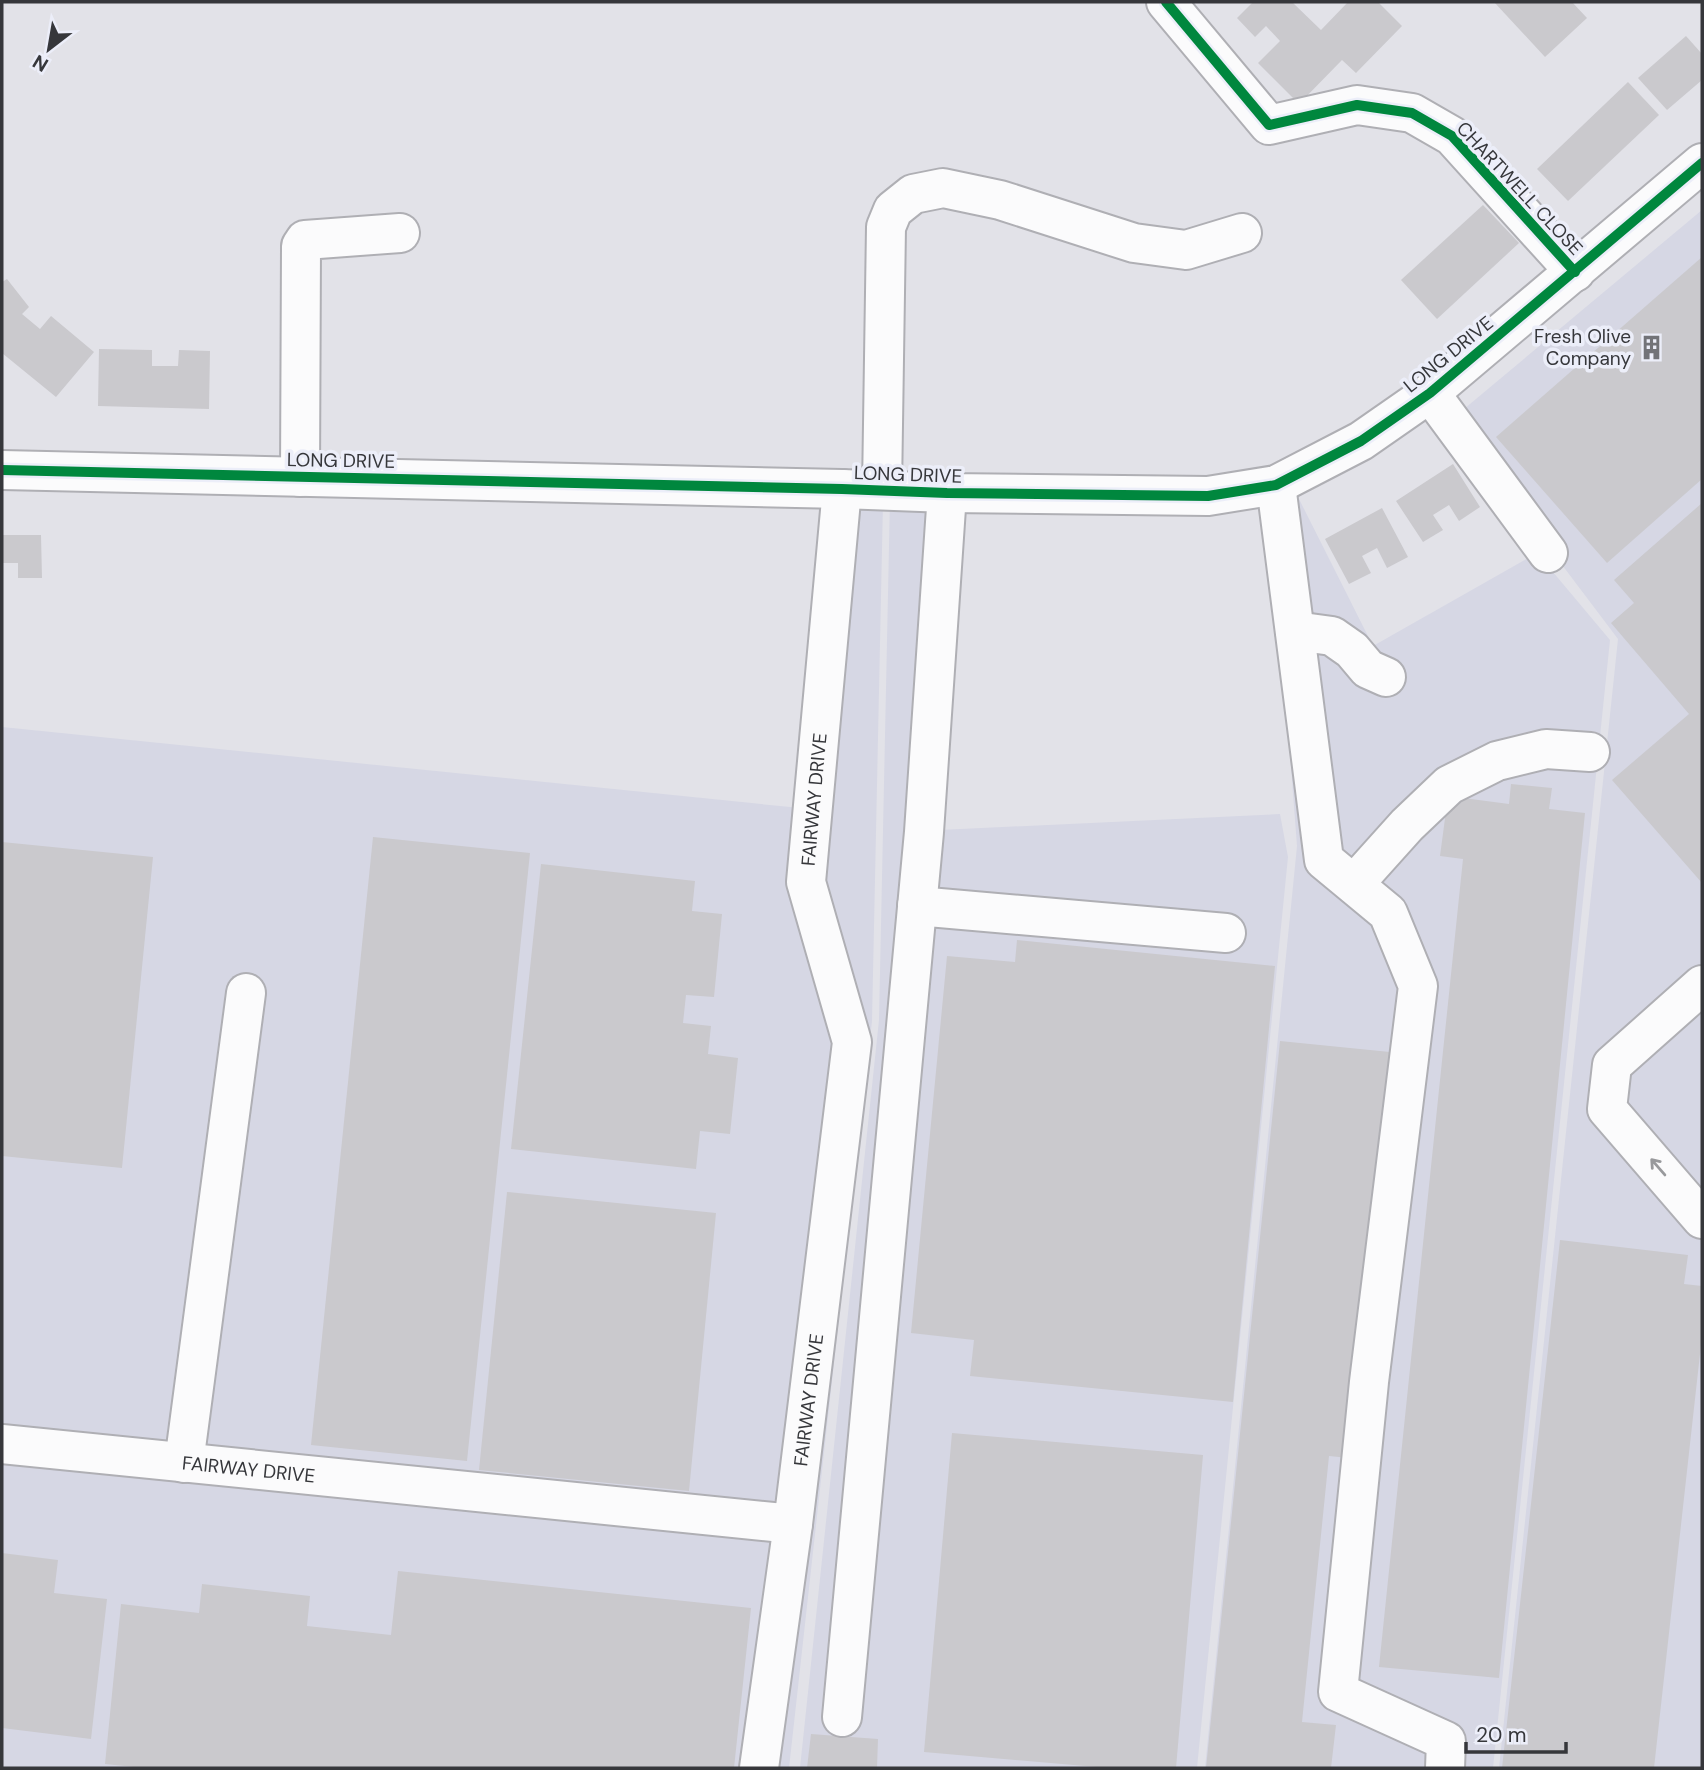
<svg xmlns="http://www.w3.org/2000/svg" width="1704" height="1770" viewBox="0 0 1704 1770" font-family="'DM Sans',sans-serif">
<rect width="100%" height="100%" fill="#e2e2e8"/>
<g fill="#d6d7e4">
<path d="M1702,210v1558h-203l119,-1129 -166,-220z"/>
<path d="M1298,497l75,149 164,-93 73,87 -117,1128h-288l92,-922 -26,-344z"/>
<path d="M890,499l59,1 -10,330 341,-16 8,43 -91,911h-397l79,-748z"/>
<path d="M828,500l55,2 -11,519 -83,747 -787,-1v-1040l798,81z"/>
</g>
<g fill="#cac9cd">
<path d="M1253,2h39l29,28 27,-28h30l24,24 -46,47 -14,-13 -43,44 -41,-41 22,-22 -14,-15 -11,11 -18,-19z"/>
<path d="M1494,2h78l15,16 -42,39z"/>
<path d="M1686,36l16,18v26l-35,30 -29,-32z"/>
<path d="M1628,82l31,33 -91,86 -31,-32z"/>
<path d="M1483,205l36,38 -82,76 -36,-39z"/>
<path d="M1702,257v222l-95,84 -111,-126z"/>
<path d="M7,279l22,28 -7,7 18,15 11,-13 43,36 -38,45 -54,-44v-71z"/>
<path d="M99,349l53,1v16h26l1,-16 31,1 -1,58 -111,-3z"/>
<path d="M1453,464l27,43 -21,14 -10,-16 -16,10 10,15 -20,12 -27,-41z"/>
<path d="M1702,503v380l-90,-103 77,-66 -78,-91 23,-20 -20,-23z"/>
<path d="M1382,508l26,49 -21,11 -10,-20 -15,8 9,17 -22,11 -24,-45z"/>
<path d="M2,535h39l1,43h-24v-15h-16z"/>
<path d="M1511,784l41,4 -3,21 36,4 -86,865 -120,-11 84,-808 -23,-3 8,-60 61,8z"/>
<path d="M373,837l157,16 -63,608 -156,-16z"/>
<path d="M2,842l151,15 -31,311 -120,-12z"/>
<path d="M541,864l154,17 -3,30 30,3 -8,83 -28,-2 -3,28 28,3 -3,28 30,4 -8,76 -30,-3 -4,38 -185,-20z"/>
<path d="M1017,940l258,26 -42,436 -263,-26 4,-36 -63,-7 36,-377 68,6z"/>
<path d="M1280,1041l120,12 -41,406 -30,-3 -27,266 34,3 -5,43h-125z"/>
<path d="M507,1192l209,21 -27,278 -210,-21z"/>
<path d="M1560,1240l128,15 -4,29 18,2v50l-48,432h-152z"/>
<path d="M952,1433l251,22 -27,313h-68l-184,-16z"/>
<path d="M2,1553l56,7 -4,33 53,6 -16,140 -89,-11z"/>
<path d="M398,1571l353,37 -17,160h-590l-39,-4 16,-160 78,9 3,-29 108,12 -3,30 84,9z"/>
<path d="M811,1734l67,5 -1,29h-70z"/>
</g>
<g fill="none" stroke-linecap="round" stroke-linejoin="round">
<defs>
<g id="minor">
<path d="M1166,2l103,123 88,-20 55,8 40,23 123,136"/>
<path d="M1430,393l118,160"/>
<path d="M2,470l840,19 105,4 261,3 68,-11 85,-44 69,-48 272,-230"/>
<path d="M300,477l1,-231 4,-6 95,-7"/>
<path d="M1276,485l48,375 64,53 30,73 -49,396 -31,310 108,49 -1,27"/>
<path d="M882,490l4,-263 7,-17 20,-16 30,-6 57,12 134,43 52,7 56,-17"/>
<path d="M1295,631l37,5 20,14 16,19 18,8"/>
<path d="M1354,884l53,-59 42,-40 48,-24 49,-12 44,3"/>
<path d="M917,906l309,27"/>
<path d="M1702,985l-90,80 -5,44 95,110"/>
<path id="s1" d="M2,1444l791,80 59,-482 -46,-160 36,-393"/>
<path d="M184,1463l62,-470"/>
<path d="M842,1717l82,-885 23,-339"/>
<path d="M759,1768l34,-244"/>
</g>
</defs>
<use href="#minor" stroke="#afafb4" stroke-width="42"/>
<use href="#minor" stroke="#fbfbfc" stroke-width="38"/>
<defs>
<g id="cycleway">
<path d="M1166,2l103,123 88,-20 55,8 40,23 123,136"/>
<path d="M2,470l840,19 105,4 261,3 68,-11 85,-44 69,-48 272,-230"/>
</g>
</defs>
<use href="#cycleway" stroke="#eceef9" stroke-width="15"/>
<use href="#cycleway" stroke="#00873e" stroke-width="10"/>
</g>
<defs><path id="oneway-shaft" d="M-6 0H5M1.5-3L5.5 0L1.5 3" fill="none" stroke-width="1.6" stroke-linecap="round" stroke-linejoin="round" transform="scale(1.75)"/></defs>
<use stroke="#98999c" href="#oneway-shaft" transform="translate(1658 1167) rotate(-131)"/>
<defs>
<symbol id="building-bare" viewBox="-9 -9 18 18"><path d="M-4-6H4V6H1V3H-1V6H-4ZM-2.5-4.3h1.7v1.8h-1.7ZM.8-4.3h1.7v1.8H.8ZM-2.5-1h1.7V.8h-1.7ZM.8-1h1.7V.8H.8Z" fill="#727378" stroke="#eceef9" stroke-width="2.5" paint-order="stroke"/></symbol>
</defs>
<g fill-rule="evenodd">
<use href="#building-bare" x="1634" y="330" width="35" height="35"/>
</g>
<g text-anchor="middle" stroke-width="7" stroke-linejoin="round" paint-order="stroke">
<g font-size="19" fill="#36373b" stroke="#eceef9">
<text transform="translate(1520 188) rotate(47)" y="7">CHARTWELL CLOSE</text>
<text transform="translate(1448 354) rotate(-39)" y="7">LONG DRIVE</text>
<text transform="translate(341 460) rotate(1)" y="7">LONG DRIVE</text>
<text transform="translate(908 474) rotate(2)" y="7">LONG DRIVE</text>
<text dy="7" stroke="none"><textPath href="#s1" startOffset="1530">FAIRWAY DRIVE</textPath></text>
<text dy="7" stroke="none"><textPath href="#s1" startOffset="920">FAIRWAY DRIVE</textPath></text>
<text dy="7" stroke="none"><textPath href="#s1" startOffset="248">FAIRWAY DRIVE</textPath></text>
</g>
<g font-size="19" fill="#36373b" stroke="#eceef9" text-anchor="end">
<text x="1631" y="343">Fresh Olive<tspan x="1631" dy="22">Company</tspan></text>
</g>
</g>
<rect width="1704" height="1770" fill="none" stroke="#36373b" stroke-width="7"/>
<g transform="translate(49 49) rotate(211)" stroke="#eceef9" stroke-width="5" paint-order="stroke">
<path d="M0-5L12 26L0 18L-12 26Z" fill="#36373b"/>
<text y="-10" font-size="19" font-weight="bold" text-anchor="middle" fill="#36373b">N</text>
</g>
<path d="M1466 1742v10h100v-10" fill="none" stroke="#36373b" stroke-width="3.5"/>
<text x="1476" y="1742" font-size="21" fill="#36373b" stroke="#eceef9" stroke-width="5" paint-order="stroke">20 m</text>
</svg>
